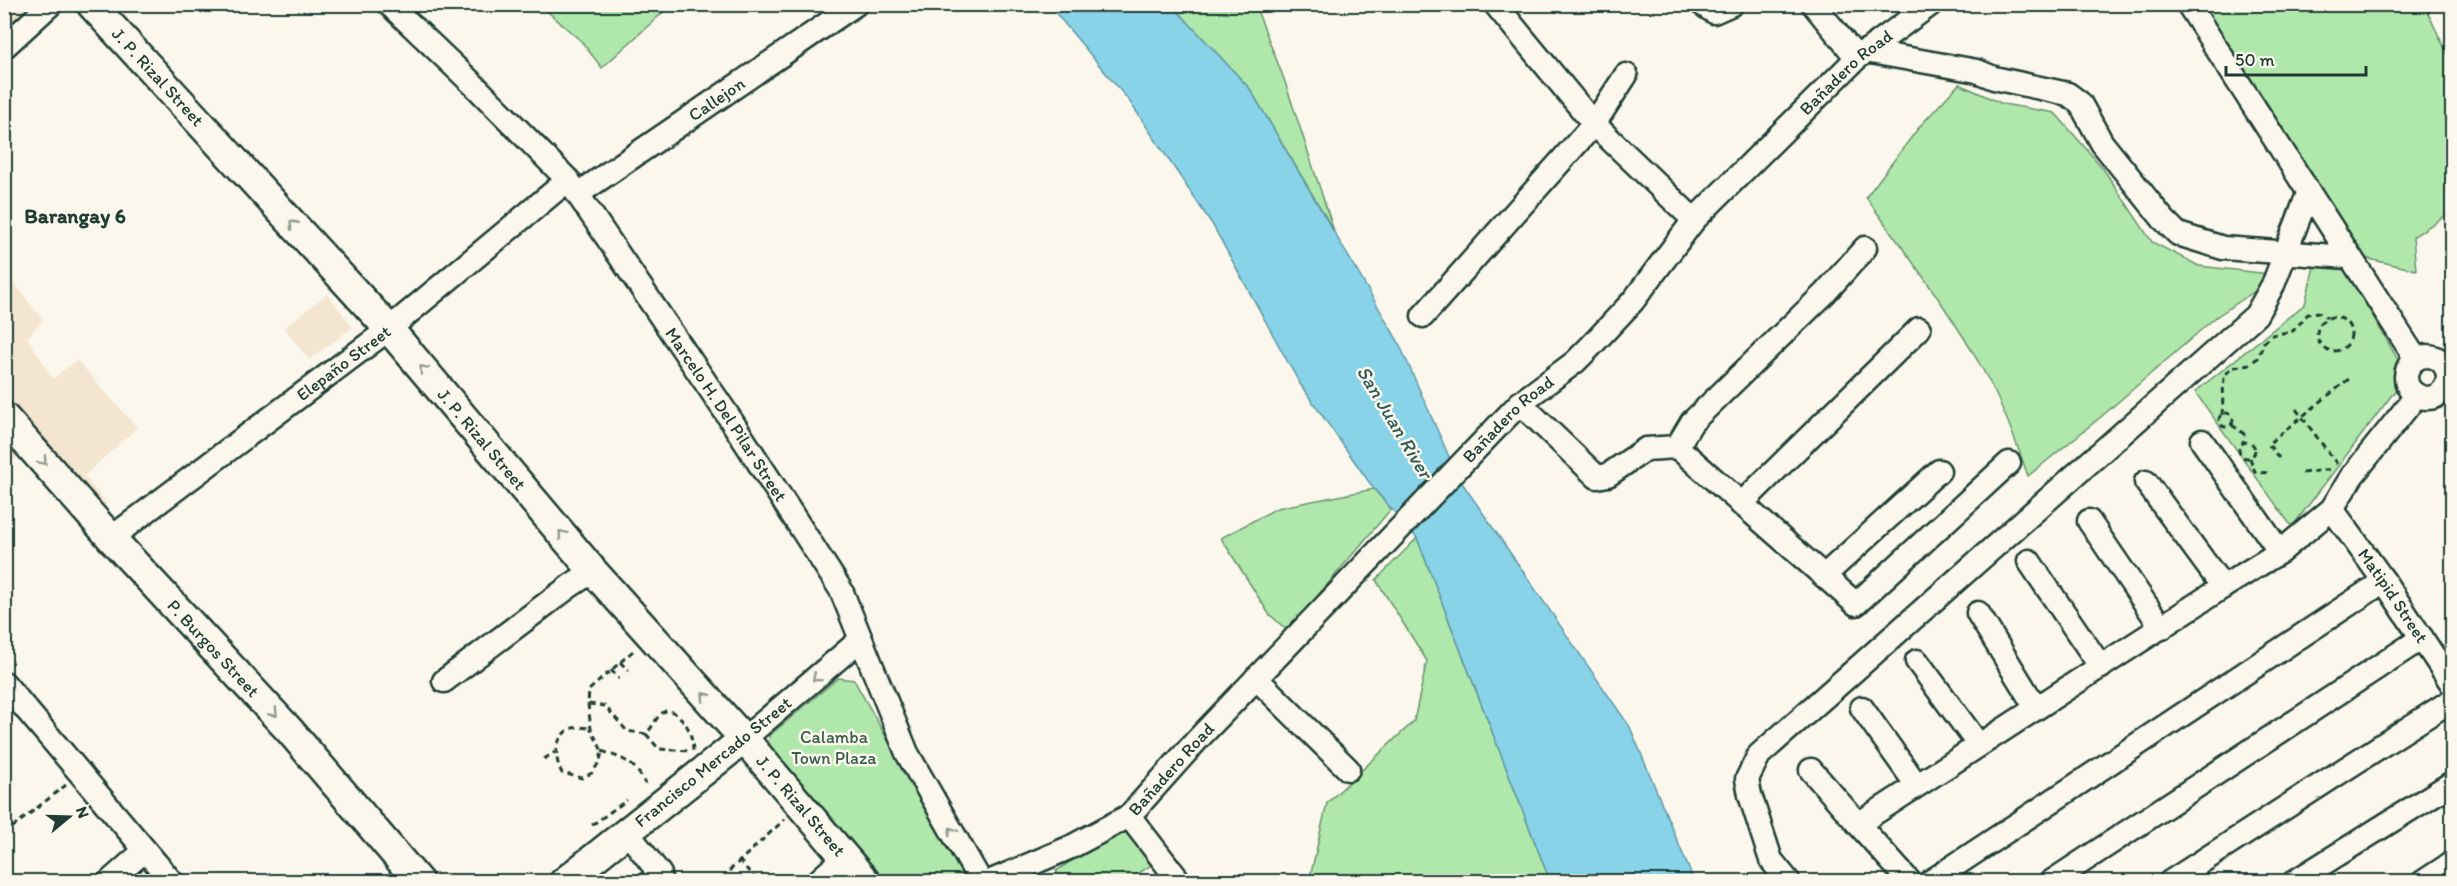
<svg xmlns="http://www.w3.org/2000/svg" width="2457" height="886" viewBox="0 0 2457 886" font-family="Itim,sans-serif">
<rect width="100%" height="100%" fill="#fbf7ec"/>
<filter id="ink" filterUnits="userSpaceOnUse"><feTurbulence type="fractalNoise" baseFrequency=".0167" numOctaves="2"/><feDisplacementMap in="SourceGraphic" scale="12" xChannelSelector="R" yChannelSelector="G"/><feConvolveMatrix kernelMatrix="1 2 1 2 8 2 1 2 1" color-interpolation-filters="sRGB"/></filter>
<g filter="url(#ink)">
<g fill="#f4e5d1">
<path d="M5,4h28v1l-28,26z"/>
<path d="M15,284l28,36 -16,18 26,40 24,-18 60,68 -53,48 23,28 -23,23 -63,-74 -16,15v-174z"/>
<path d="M327,294l26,33 -44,33 -25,-32z"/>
</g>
<g fill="#b0e7aa" stroke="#68926f" stroke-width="1.5">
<path d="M540,5h131l-69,63 -21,-27z"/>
<path d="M1172,5h83l29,74 50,152 -84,-142z"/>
<path d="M2201,5h237l-10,8 24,51v147l-39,26 3,33 -51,-12z"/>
<path d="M1959,84l44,20 52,9 47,54 50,75 47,24 80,9 -63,42 -114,99 -74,60c-13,-37 -26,-73 -45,-106 -34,-61 -77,-116 -117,-173l54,-71z"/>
<path d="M2315,262l31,7 52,91 3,23 -109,144 -97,-135 110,-88z"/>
<path d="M1374,489l17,20 -103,122 -19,-17 -48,-76 56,-30z"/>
<path d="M1417,538l133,343 -241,1 18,-79 87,-82 13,-60 -51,-81z"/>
<path d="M838,678l16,2 113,201h-85l-112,-131 -1,-14z"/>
<path d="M1130,822l26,40 -29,19h-65l-6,-10z"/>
</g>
<path fill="#89d3e9" stroke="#5f97a1" stroke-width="1.5" d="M1049,5h123l78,84 148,252 60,136 172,250 64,154h-144l-133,-343 -43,-49 -74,-105 -88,-160 -82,-122z"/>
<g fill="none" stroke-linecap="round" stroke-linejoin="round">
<defs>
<g id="minor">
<path id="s1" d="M389,4l87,83 92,93 161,237 112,173 66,163 74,129"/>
<path d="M1495,4l99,120 100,96"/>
<path d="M1702,4l12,8 18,-8"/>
<path d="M1813,4l44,54"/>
<path d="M2188,4l228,355"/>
<path d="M4,47l47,-43"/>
<path d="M1865,51l112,20 17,7 74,16 12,9 22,40 61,76 15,15 45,14 125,9"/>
<path id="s2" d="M578,194l278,-190"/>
<path d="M1423,316l171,-192 32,-49"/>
<circle cx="2427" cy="377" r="21"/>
<path d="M1520,403l77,74 11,-2 38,-26 31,-2 179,157 153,-141"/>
<path d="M2202,441l78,111"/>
<path d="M1677,447l15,-25 132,-128 41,-46"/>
<path d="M2146,482l77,105"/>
<path d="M1741,504l178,-175"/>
<path id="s3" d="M2332,509l52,72 68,103"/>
<path d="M2089,521l73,107"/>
<path id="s4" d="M111,538l278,-209 179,-149"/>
<path d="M2029,561l72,106"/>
<path d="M1824,576l115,-105"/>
<path d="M1978,613l58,95"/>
<path d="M1917,661l61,83"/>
<path d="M1256,678l92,91"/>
<path d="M444,681l126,-95 23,-15"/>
<path d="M4,683l168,199"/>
<path d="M1862,708l54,76"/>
<path d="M744,739l116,-99"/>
<path d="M1811,770l47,54"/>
<path d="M1129,816l51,66"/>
<path d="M627,832l33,42 -9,8"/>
<path d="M109,882l35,-31"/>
<path d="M817,882l28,-25"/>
<path id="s5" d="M989,882l82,-35 58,-31 68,-76 323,-337 55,-41 14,-14 44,-47 61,-81 163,-162 74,-54"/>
<path d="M1789,882l-18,-22 -21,-65 -3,-16 12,-24 497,-440 17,-30 35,-91"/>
<path d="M1910,882l-52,-58 365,-237 57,-35 52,-43 20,-33 65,-81"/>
<path d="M1930,882l454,-301"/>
<path d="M2051,882l371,-244"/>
<path d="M2170,882l282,-182"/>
<path d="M2294,882l158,-99"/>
<path d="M2423,882l29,-19"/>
</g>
<g id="major">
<path id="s6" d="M91,4l298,325 204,242 151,168 122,143"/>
<path id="s7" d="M4,417l107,121 179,193 129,151"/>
<path d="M564,882l180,-143"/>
</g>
</defs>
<use href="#minor" stroke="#1f3d34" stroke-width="27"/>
<use href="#major" stroke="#1f3d34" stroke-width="33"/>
<g stroke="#1f3d34" stroke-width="3" stroke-dasharray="6 4.5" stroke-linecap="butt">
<circle cx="2334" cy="334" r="17"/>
<path d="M2296,409l41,55"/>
<circle cx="2226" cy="420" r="7"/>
<path d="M2222,415l2,-38 7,-9 18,-4 9,-6 6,-16 8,-7 21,-4 15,-17 10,-2 9,6"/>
<path d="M2232,425l12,9 -1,9"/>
<circle cx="2247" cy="450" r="8"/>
<path d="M2250,458l5,14 16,1"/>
<path d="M2279,458l-11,-14 82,-66"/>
<path d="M2302,473l30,-4"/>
<path d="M633,651l-44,39 -1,14 17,2 22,25 19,3c9,-9 10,-20 22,-24 18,7 24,22 25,41"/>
<path d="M620,662l9,9"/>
<path d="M611,670l8,9"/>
<path d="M588,704l3,25 11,22 -2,10 -8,12 -10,5 -20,-5c-13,-23 -2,-54 29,-44"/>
<path d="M646,734l13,15 32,2"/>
<path d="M602,751c22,8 33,11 43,33"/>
<path d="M544,759l11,-7"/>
<path d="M592,825l35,-25"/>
<path d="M4,834l62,-49"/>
<path d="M739,860l19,22"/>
<path d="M729,871l56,-52"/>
</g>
<use href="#minor" stroke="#fbf7ec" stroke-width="22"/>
<use href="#major" stroke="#fbf7ec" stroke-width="28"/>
</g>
<defs><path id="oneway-chevron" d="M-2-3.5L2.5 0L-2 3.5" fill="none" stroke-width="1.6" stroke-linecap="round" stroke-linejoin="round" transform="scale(1.5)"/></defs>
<g stroke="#8d9a90">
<use href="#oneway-chevron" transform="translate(293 224) rotate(-132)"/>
<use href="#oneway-chevron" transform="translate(423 369) rotate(-130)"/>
<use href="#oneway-chevron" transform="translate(43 461) rotate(49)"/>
<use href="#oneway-chevron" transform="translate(562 534) rotate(-130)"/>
<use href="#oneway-chevron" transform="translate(816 678) rotate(140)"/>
<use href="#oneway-chevron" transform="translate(705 696) rotate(-132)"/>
<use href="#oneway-chevron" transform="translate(274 713) rotate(47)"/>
<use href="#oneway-chevron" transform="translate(952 831) rotate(-120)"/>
</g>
</g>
<g text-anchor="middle" stroke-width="5" stroke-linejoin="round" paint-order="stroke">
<g font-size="18" fill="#1f3d34" stroke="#fbf7ec">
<text dy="6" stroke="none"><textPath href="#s5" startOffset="1190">Bañadero Road</textPath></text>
<text dy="6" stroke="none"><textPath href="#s6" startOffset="99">J. P. Rizal Street</textPath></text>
<text dy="6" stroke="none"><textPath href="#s2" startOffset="168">Callejon</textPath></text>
<text dy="6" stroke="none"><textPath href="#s4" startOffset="291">Elepaño Street</textPath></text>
<text dy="6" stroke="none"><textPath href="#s1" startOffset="534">Marcelo H. Del Pilar Street</textPath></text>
<text dy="6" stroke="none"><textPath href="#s5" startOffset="704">Bañadero Road</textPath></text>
<text dy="6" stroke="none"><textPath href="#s6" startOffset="585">J. P. Rizal Street</textPath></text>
<text dy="6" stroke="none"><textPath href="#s3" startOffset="106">Matipid Street</textPath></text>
<text dy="6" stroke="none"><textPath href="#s7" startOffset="312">P. Burgos Street</textPath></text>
<text transform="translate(713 762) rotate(-39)" y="6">Francisco Mercado Street</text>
<text dy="6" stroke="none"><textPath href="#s5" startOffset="218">Bañadero Road</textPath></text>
<text dy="6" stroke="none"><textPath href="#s6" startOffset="1071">J. P. Rizal Street</textPath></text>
</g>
<g font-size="18" fill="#3c5f4c" stroke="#fbf7ec">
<text x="834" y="743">Calamba<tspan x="834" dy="21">Town Plaza</tspan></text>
</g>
<g font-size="20" font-style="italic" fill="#345b58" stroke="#fbf7ec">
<text transform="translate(1395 422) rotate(59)" y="7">San Juan River</text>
</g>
<g font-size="21" font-weight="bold" fill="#1f3d34" stroke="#fbf7ec">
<text x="75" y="223">Barangay 6</text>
</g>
</g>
<rect width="2457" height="886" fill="none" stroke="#fbf7ec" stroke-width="24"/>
<rect x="12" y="12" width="2433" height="862" fill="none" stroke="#1f3d34" stroke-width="2" filter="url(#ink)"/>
<g transform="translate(69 817) rotate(71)" stroke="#fbf7ec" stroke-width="4.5" paint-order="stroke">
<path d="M0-4.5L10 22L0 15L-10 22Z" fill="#1f3d34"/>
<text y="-9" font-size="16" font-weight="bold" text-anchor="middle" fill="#1f3d34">N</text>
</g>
<path d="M2226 66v9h140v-9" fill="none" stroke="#1f3d34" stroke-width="3"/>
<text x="2235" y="66" font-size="18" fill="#1f3d34" stroke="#fbf7ec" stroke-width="4.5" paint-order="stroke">50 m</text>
</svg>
